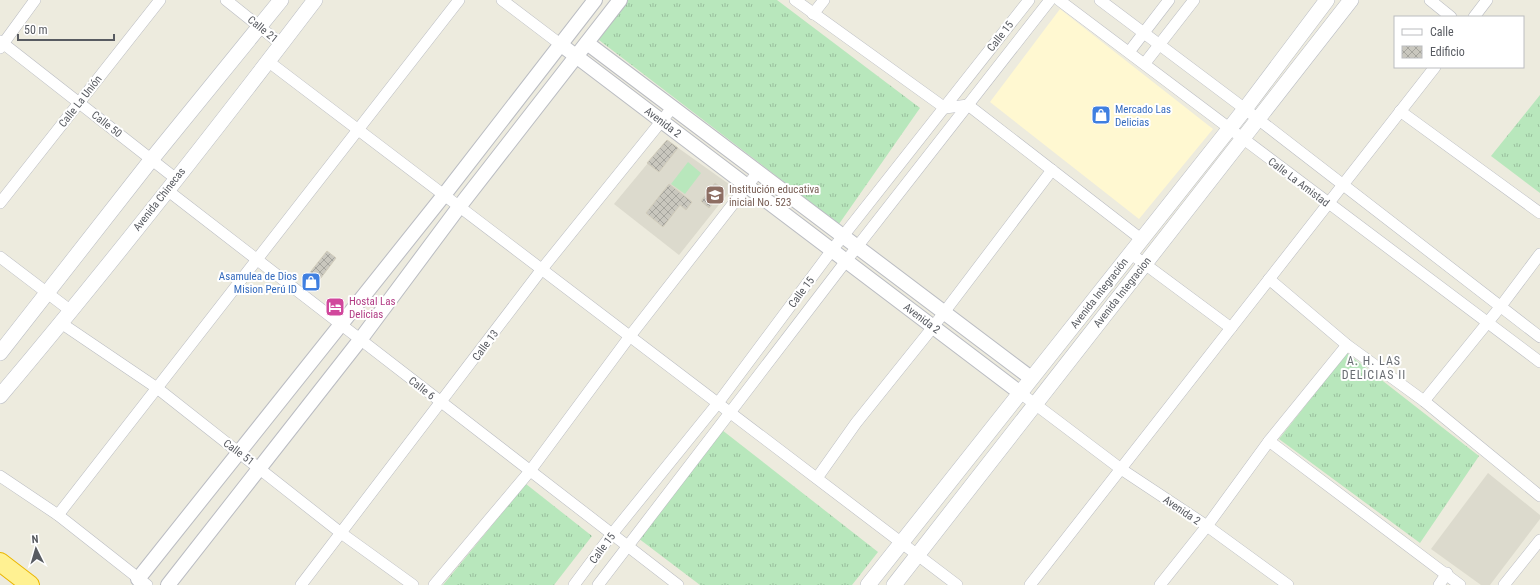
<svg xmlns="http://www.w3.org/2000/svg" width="1540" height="585" viewBox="0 0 1540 585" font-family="'Roboto Condensed',sans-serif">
<defs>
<pattern id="grass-tufts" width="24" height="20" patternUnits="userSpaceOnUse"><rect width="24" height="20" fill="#b8e7bc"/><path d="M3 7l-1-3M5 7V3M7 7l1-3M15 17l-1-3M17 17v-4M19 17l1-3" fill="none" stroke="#98be9c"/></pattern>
<pattern id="building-cross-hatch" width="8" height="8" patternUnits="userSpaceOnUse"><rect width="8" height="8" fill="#c9c7be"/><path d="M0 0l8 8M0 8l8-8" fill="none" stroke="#a6a59e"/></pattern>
</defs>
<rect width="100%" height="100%" fill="#edebde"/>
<path fill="#fff8d1" d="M1060,9l153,120 -74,90 -149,-117z"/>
<g fill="#dcdacd">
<path d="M667,140l66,47 -54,68 -65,-51z"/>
<path d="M1488,473l52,42v4l-50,66h-9l-50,-36z"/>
</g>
<g fill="url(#grass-tufts)">
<path d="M622,0h155l143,108 -81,116 -244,-187z"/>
<path d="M1540,95v98l-49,-37z"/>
<path d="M1347,353l132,103 -59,87 -141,-104z"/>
<path d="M722,430l156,122 -26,33h-152l-62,-47z"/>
<path d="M526,484l66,52 -38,49h-111z"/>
</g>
<path fill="#b8e7bc" d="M688,162l13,11 -16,21 -14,-10z"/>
<g fill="url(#building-cross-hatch)" stroke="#d2cdbc">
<path d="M667,140l11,8 -19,24 -12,-9z"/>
<path d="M715,183l9,7 -15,18 -8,-7z"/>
<path d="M669,184l23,18 -6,8 -6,-5 -17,22 -17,-14z"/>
<path d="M327,251l9,7 -22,29 -10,-7z"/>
</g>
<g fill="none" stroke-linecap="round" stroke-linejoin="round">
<defs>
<g id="minor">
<path d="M226,0l55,44"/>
<path d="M502,0l58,44"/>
<path d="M795,0l150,108 23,-3 173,134"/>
<path d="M1059,0l481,362"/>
<path d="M1100,0l145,109 295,228"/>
<path d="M1430,0l21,17"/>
<path d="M813,14l11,-14"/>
<path d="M1474,17l13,-17"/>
<path d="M0,41l175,137"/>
<path d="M0,48l35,-48"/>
<path d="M1129,52l40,-52"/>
<path d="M269,62l688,523"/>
<path d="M1145,63l49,-63"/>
<path d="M1400,111l140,102"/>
<path d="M167,190l511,395"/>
<path d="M0,203l160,-203"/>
<path d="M1130,253l101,75"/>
<path d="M0,257l71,54"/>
<path d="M1269,279l78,66 77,56 116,95"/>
<path d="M61,323l96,65 184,145 72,52"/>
<path d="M1019,392l102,77 86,57 81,59"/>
<path d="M1424,401l77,-95 39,-52"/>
<path d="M1269,441l191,144"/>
<path d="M0,476l58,39 89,70"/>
<path d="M817,478l39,-55 77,-96 119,-157"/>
<path d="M58,515l401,-515"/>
<path d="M301,585l241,-316 130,-161"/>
<path d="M434,585l96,-114 100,-135 128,-164"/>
<path d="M574,585l38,-51 106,-131 114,-153 197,-250"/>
<path d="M598,585l248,-324 204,-261"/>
<path d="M1030,585l405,-518"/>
<path d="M1160,585l47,-59 62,-85 78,-96"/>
<path d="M1439,585l8,-12"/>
<path d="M1504,585l36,-45"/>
</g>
<g id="tertiary">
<path d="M587,43l444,335"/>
<path d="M560,44l459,348"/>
<path d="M138,579l306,-384 151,-195"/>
<path d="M168,585l192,-245 99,-133 161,-207"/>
</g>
<g id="secondary">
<path d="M0,353l151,-193 130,-160"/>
<path d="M0,396c109,-129 213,-262 315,-396"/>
<path d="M868,585l377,-476 82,-109"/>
<path d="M894,585l457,-585"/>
</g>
<path id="trunk" d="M0,562l30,23"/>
</defs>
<use href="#minor" stroke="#babcc2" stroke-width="12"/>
<use href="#tertiary" stroke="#babcc2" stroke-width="16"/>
<use href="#secondary" stroke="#babdc4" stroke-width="16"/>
<use href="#trunk" stroke="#ebb600" stroke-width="20"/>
<use href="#minor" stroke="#fff" stroke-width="11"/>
<use href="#tertiary" stroke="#fff" stroke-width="14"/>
<use href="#secondary" stroke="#fff" stroke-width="15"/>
<use href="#trunk" stroke="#fff192" stroke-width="18"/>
</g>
<defs>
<symbol id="shop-square" viewBox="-11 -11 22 22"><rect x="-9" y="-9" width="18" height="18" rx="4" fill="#3f7fe0" stroke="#fff"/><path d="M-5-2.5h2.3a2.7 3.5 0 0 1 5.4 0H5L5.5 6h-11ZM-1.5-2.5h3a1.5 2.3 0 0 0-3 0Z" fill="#fff"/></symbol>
<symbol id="school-square" viewBox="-11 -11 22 22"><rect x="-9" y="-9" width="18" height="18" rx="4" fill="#8d6e63" stroke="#fff"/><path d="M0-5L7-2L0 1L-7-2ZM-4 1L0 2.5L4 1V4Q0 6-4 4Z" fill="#fff"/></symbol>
<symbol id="hotel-square" viewBox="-11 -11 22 22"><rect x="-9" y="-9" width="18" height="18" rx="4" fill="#d1479c" stroke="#fff"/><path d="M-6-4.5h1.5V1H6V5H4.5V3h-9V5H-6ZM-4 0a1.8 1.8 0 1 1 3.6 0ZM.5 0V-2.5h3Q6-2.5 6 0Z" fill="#fff"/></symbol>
</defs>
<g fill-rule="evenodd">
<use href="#shop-square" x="1090" y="104" width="22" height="22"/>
<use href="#school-square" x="704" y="184" width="22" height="22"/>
<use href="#shop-square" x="300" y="271" width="22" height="22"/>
<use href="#hotel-square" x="324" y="296" width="22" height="22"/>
</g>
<g text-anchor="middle" stroke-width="4" stroke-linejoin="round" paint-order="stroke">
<g font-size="11" fill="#585b61" stroke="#fff">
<text transform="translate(263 29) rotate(39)" y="4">Calle 21</text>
<text transform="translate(1000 36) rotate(-52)" y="4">Calle 15</text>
<text transform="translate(80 101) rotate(-52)" y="4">Calle La Unión</text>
<text transform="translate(663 122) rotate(37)" y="4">Avenida 2</text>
<text transform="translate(107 124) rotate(38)" y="4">Calle 50</text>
<text transform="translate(1299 182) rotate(37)" y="4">Calle La Amistad</text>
<text transform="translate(159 199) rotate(-52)" y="4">Avenida Chinecas</text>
<text transform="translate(801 292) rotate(-53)" y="4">Calle 15</text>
<text transform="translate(1122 292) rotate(-52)" y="4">Avenida Integracion</text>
<text transform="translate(1099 293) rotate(-52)" y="4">Avenida Integración</text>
<text transform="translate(922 318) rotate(37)" y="4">Avenida 2</text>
<text transform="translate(485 345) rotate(-53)" y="4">Calle 13</text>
<text transform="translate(422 388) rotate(38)" y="4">Calle 6</text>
<text transform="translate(239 452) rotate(37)" y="4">Calle 51</text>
<text transform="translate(1182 510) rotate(34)" y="4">Avenida 2</text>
<text transform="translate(602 548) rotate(-53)" y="4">Calle 15</text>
</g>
<g font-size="11" fill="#366cbe" stroke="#fff" text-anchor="start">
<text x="1115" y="113">Mercado Las<tspan x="1115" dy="13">Delicias</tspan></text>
<text x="297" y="280" text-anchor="end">Asamulea de Dios<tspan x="297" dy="13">Mision Perú ID</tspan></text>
</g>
<g font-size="11" fill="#785e54" stroke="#fff" text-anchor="start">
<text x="729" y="193">Institución educativa<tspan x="729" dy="13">inicial No. 523</tspan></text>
</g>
<g font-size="11" fill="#b23c85" stroke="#fff" text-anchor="start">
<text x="349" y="305">Hostal Las<tspan x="349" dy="13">Delicias</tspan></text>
</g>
<g font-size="12" letter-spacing="1" fill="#696d73" stroke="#fff">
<text x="1374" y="365">A. H. LAS<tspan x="1374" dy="14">DELICIAS II</tspan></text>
</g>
</g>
<rect x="1394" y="16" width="130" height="52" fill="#ffffff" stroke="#bcbdc0"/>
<rect x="1402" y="29" width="20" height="6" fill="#ffffff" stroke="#bcbdc0"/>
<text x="1430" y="36" font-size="12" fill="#585b61">Calle</text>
<rect x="1402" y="46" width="20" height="12" fill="url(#building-cross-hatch)" stroke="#bcbdc0"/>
<text x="1430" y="56" font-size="12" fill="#585b61">Edificio</text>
<g transform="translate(36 549) rotate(355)" stroke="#ffffff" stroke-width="3" paint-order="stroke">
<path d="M0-3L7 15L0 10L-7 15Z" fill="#585b61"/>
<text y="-6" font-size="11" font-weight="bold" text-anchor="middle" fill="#585b61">N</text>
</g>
<path d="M18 34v6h96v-6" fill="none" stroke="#585b61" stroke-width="2"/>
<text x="24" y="34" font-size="12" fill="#585b61" stroke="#ffffff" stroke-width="3" paint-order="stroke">50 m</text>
</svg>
